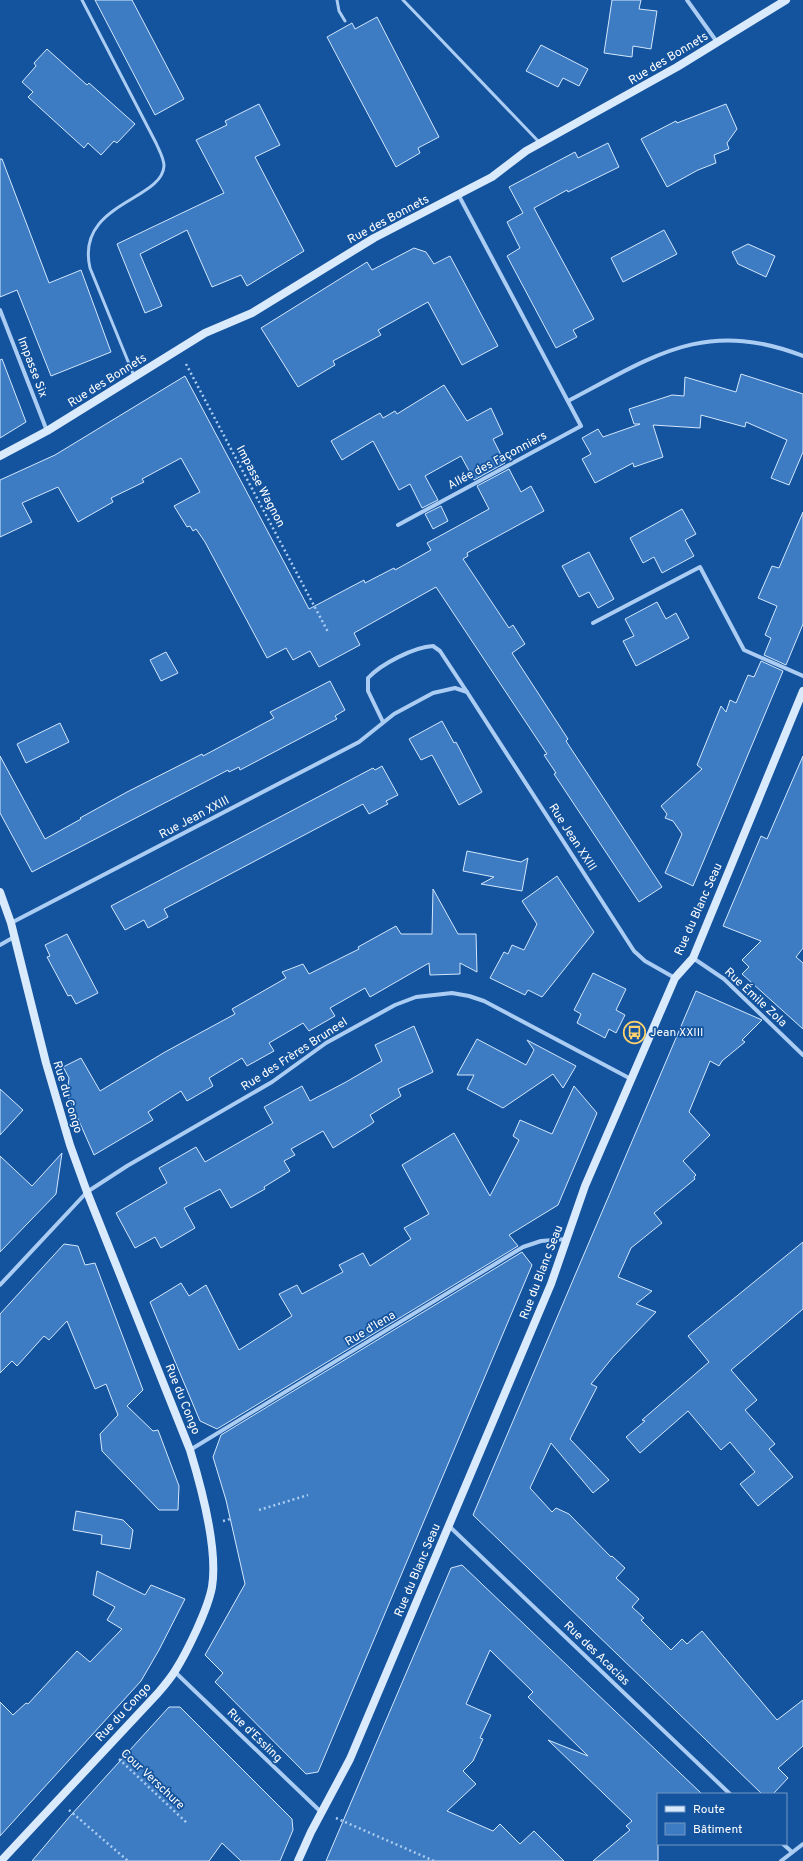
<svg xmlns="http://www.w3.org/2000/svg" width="803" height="1861" viewBox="0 0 803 1861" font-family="Overpass,sans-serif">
<rect width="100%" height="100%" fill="#14539d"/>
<g fill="#3d7cc3" stroke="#d3e7fd">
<path d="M95,0h37l52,99 -29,16z"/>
<path d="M612,0h29l-2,9 18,2 -6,38 -18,-3 -1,11 -28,-4z"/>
<path d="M377,17l62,120 -21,11 2,5 -24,14 -69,-130 25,-14 3,6z"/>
<path d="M541,45l47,24 -9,17 -16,-8 -5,9 -32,-16z"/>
<path d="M47,49l40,36 2,-2 46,41 -18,19 -3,-2 -13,14 -13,-12 -4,5 -56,-51 5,-5 -11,-10 14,-16 -2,-3z"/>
<path d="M259,104l21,41 -25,12 49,94 -57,35 -6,-11 -29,12 -25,-57 -47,24 22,52 -17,7 -28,-69 107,-51 -28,-53 31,-15 -2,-4z"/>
<path d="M726,104l11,25 -10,14 2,6 -15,6 2,8 -18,7 -31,17 -26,-48 35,-18 1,2z"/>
<path d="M608,143l11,24 -51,25 -1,-2 -33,18 60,111 -21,11 4,7 -21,11 -49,-92 13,-8 -13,-26 16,-9 -14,-26 66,-35 3,6z"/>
<path d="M0,159h2l47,124 32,-13 30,82 -60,24 -34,-86 -17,7z"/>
<path d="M664,230l13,24 -54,28 -12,-24z"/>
<path d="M748,244l27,12 -9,21 -28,-13 -6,-12z"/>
<path d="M414,248l12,4 8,12 16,-8 48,90 -36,19 -34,-63 -50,28 3,5 -48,26 2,4 -37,22 -37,-59 106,-66 5,8z"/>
<path d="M2,359l24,63 -26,16v-78z"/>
<path d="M741,374l62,20v58l-14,33 -18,-7 16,-38 -41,-18 -1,5 -44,-12 -1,13 -47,-3 10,32 -29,10 -1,-4 -38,20 -13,-24 9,-5 -9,-16 16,-9 5,8 37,-13h-6l-5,-15 43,-14 12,1 1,-19 51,15z"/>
<path d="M185,376l124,233 55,-29 1,3 29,-15 1,2 36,-20 -4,-7 62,-34 -12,-23 32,-17 12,23 10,-6 13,25 -77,42 1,3 -5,3 46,69 4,-3 12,19 -13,9 56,86 -2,2 96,146 -23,15 -85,-128 2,-1 -12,-18 3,-1 -111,-167 -82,46 6,12 -41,22 -9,-16 -17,9 -7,-12 -19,10 -62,-116 -9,-13 -3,2 -3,-5 -3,1 -13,-21 26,-14 -19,-34 -39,21 2,3 -33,16 2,4 -35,20 -20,-35 -36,16 10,19 -32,15v-57l55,-25z"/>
<path d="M444,385l23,36 24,-13 12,26 -10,5 12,24 -31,17 -13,-24 -36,20 13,24 -16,8 -12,-24 -11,6 -26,-49 -31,19 -11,-19 49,-28 3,5 12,-7 2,3z"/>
<path d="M441,506l7,15 -15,8 -8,-15z"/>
<path d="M682,509l14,25 -11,6 9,16 -32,17 -8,-16 -11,6 -13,-25z"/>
<path d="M803,512v112l-17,41 -22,-10 7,-17 -6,-3 12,-29 -19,-8 14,-32 7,2z"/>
<path d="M589,552l25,47 -16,9 -9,-16 -10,5 -17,-31z"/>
<path d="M657,602l9,17 10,-6 13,25 -53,28 -13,-25 11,-5 -9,-17z"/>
<path d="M166,652l12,21 -17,8 -11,-21z"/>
<path d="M761,661l22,10 -90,215 -28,-13 17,-39 -9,-13 -8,-3 2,-4 -6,-8 41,-37 -5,-4 24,-59 5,6 4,-12 6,3 12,-28 6,2z"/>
<path d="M330,681l15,29 -10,6 2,3 -97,51 -1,-3 -10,5 -1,-2 -196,102 -32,-59v-57l45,83 36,-20 -1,-1 47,-26 75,-38 1,2 71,-38 -4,-6z"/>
<path d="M442,721l12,22 2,-1 26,50 -23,13 -27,-50 -11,5 -12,-21z"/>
<path d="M60,723l9,19 -43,21 -9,-19z"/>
<path d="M803,756v192l-7,9 7,6v66l-61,-55 7,-7 -7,-7 19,-19 -38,-15 38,-90 6,3z"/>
<path d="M382,766l16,29 -12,6 2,3 -19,10 -6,-10 -199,105 4,8 -20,11 -4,-8 -19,10 -14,-24 262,-138 2,2z"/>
<path d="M467,851l54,11 7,-4 -6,33 -41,-7 13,-7 -31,-6z"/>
<path d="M557,876l37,56 -52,65 -14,-7 -3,5 -35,-17 14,-26 4,2 4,-9 12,5 13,-26 -15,-23z"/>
<path d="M433,889l25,45h18l1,38 -17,-9v11l-30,1 -1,-12 -59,34 -5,-9 -35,20 5,8 -26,15 -6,-8 -34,20 5,8 -27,15 -5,-8 -33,20 4,8 -26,15 -6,-10 -33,21 5,8 -59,35 -27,-61 2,-16 -6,-11 18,-9 19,33 65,-39 70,-38 -3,-5 54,-31 -4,-6 21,-8 6,10 50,-25 -1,-2 38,-21 5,8h31z"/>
<path d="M67,934l31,59 -22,11 -5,-9 -3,1 -21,-39 3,-1 -5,-11z"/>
<path d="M593,973l33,16 -10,21 9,5 -9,18 -7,-4 -4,9 -28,-15 4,-9 -7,-4z"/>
<path d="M696,991l66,29 -20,20 3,2 -23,19 -3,5 -9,-5 -21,51 21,23 -27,26 13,14 -2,2 1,2 -41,34 8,10 -31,25 -13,29 34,14 -16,13 20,8 -43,45 -22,27 6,3 -27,52 39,41 -16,13 -42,-50 -21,45 22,24 4,-4 13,6 42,43 1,-1 13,12 -9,10 23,21 -7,8 12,11 -3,2 30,30 11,-11 5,5 15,-13 75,89 26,-20v46l-25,22 10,10 -15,16h-11l-289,-279z"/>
<path d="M414,1026l19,46 -35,17 3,7 -31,19 4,7 -4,3 -37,23 -10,-17 -32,18 4,6 -11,6 6,10 -26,16 1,2 -34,19 -11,-19 -36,19 11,20 -34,20 -6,-11 -20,11 -19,-35 51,-30 -8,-15 37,-21 9,15 68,-39 -9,-16 38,-21 8,15 36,-19 36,-21 -7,-16z"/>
<path d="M477,1039l49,26 8,-15 -7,-10 49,26 -13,22 -10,-14 -50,34 -36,-19 7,-14h-17z"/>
<path d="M574,1086l23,27 -39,92 -49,30 9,11 -301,183 -17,-8 -50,-119 31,-19 8,13 17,-11 33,65 53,-34 -13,-22 18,-9 5,9 41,-22 -4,-7 24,-12 7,13 41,-27 -7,-11 25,-14 -27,-49 52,-32 36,63 29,-56 -6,-4 7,-16 32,14z"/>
<path d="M0,1089l23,21 -23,25z"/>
<path d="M62,1153l-6,41 -56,58v-96l32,30z"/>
<path d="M803,1242v67l-72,61 26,30 -12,10 30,34 -6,5 24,28 -35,29 -18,-22 15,-12 -25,-30 -9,8 -33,-39 -48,42 -14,-16 19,-16 -3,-1 67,-58 -21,-26z"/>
<path d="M64,1244l14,2 7,19 10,-2 48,127 -16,16 26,25 5,-1 21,56 -1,24h-19l-57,-59 -2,-17 18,-19 -12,-31 -11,5 -28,-68 -18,19 -5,-4 -27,30 -5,-5 -12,12v-59z"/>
<path d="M522,1252l10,13 -214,507 -12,2 -91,-92 8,-9 -18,-18 40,-71 -19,-84 -13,-43 8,-22z"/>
<path d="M76,1511l47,9 10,10 -3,19 -29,-5 1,-9 -29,-5z"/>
<path d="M462,1565l240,229h-44v67h-65l37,-31 -4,-4 6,-5 -84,-81 40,16 -60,-59 5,-5 -43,-42 -24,54 25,11 -11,23 3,1 -10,22 -10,10 13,13 -29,27 46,20 7,-7 20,20 14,-13 30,30h-238l125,-293z"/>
<path d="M97,1571l48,24 6,-10 34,14 -26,51 -18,31 -141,155v-134l13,13 13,-12 2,1 49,-53 13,11 32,-33 -15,-9 8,-13 -22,-12z"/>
<path d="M169,1707h11l112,112 1,11 -13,31h-39l-19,-18 -13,18h-177l39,-46z"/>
</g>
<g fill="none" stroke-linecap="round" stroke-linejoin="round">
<g stroke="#abcdf3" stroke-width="2.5" stroke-dasharray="2 3" stroke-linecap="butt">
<path d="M186,364l142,268"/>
<path d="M259,1510l49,-15"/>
<path d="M223,1521l7,-2"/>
<path d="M119,1759l69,65"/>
<path d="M69,1810l59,51"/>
<path d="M336,1818l98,43"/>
</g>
<g stroke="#abcdf3" stroke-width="3">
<path d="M82,0l74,143c3,7 8,15 8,23 -2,35 -89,37 -74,102l44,108"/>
<path d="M337,0l2,11 6,10"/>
<path d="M403,0l136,142"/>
</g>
<g stroke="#abcdf3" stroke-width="4">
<path d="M687,0l30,42"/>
<path d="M0,310l47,121"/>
<path d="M568,401c86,-45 136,-83 235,-45"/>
<path d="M398,525l183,-99 -123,-232"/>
<path d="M593,623l107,-56 44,83 59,26"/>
<path d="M383,722l-15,-31v-13c13,-14 46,-31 65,-32l7,5 27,41"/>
<path d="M11,923l348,-181 35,-28 39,-21 22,-5 12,4 167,259 11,10 30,17"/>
<path d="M0,945l14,-8"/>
<path d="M693,958l31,21 79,76"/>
<path d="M0,1285l87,-93 40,-26 145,-84 54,-39 69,-38 21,-8 36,-4 17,3 15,5 147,78"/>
<path d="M190,1450l333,-203 18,-6 25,-2"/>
<path d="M449,1526l281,268"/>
<path d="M175,1672l146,140"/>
<path d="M783,1844l9,8"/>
<path d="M781,1861l22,-17"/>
</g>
<g stroke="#daeafd" stroke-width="8">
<path d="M0,456l47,-25 158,-98 47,-20 122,-75 118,-61 34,-26 151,-84 109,-67"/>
<path d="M0,892l11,31 35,140 24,82 17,47 103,258c11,36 28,100 22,137 -4,22 -25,65 -37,84 -5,8 -11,15 -17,22l-157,168"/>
<path d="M298,1861l13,-29 39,-73 201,-475 34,-98 90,-208 18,-20 110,-267"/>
</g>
</g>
<defs>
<symbol id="bus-ring" viewBox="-11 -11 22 22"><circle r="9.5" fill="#14539d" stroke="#ffd26d" stroke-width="1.5"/><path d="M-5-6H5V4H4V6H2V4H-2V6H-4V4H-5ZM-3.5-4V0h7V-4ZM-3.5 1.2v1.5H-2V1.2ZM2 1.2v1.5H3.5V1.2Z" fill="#ffd26d"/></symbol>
</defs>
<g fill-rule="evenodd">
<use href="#bus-ring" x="622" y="1020" width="25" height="25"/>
</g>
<g text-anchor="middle" stroke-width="3.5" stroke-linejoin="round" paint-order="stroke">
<g font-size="12" fill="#fff" stroke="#14539d">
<text transform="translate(668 58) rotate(-31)" y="4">Rue des Bonnets</text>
<text transform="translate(388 219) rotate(-28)" y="4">Rue des Bonnets</text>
<text transform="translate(33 367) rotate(69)" y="4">Impasse Six</text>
<text transform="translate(107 380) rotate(-32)" y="4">Rue des Bonnets</text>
<text transform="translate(497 460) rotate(-28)" y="4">Allée des Façonniers</text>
<text transform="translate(261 486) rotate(62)" y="4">Impasse Wagnon</text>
<text transform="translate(194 817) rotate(-28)" y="4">Rue Jean XXIII</text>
<text transform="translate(573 837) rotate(57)" y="4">Rue Jean XXIII</text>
<text transform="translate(698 909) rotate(-66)" y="4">Rue du Blanc Seau</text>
<text transform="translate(756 997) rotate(43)" y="4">Rue Émile Zola</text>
<text transform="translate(294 1054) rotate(-33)" y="4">Rue des Frères Bruneel</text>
<text transform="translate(68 1097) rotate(73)" y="4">Rue du Congo</text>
<text transform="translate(541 1272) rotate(-69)" y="4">Rue du Blanc Seau</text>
<text transform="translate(370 1328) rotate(-31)" y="4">Rue d'Iena</text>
<text transform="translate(183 1399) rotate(68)" y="4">Rue du Congo</text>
<text transform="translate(417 1570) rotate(-67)" y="4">Rue du Blanc Seau</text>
<text transform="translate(597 1653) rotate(44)" y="4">Rue des Acacias</text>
<text transform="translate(123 1712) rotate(-47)" y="4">Rue du Congo</text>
<text transform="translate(255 1735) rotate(44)" y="4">Rue d'Essling</text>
<text transform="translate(153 1779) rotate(43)" y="4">Cour Verschure</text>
</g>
<g font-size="12" fill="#fff" stroke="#14539d" text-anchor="start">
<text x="650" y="1036">Jean XXIII</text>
</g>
</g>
<rect x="657" y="1793" width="130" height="52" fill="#14539d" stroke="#7298c4"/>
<rect x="665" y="1806" width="20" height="6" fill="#daeafd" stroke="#7298c4"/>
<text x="693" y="1813" font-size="12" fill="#ffffff">Route</text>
<rect x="665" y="1823" width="20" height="12" fill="#3d7cc3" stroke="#7298c4"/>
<text x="693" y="1833" font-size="12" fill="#ffffff">Bâtiment</text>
</svg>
